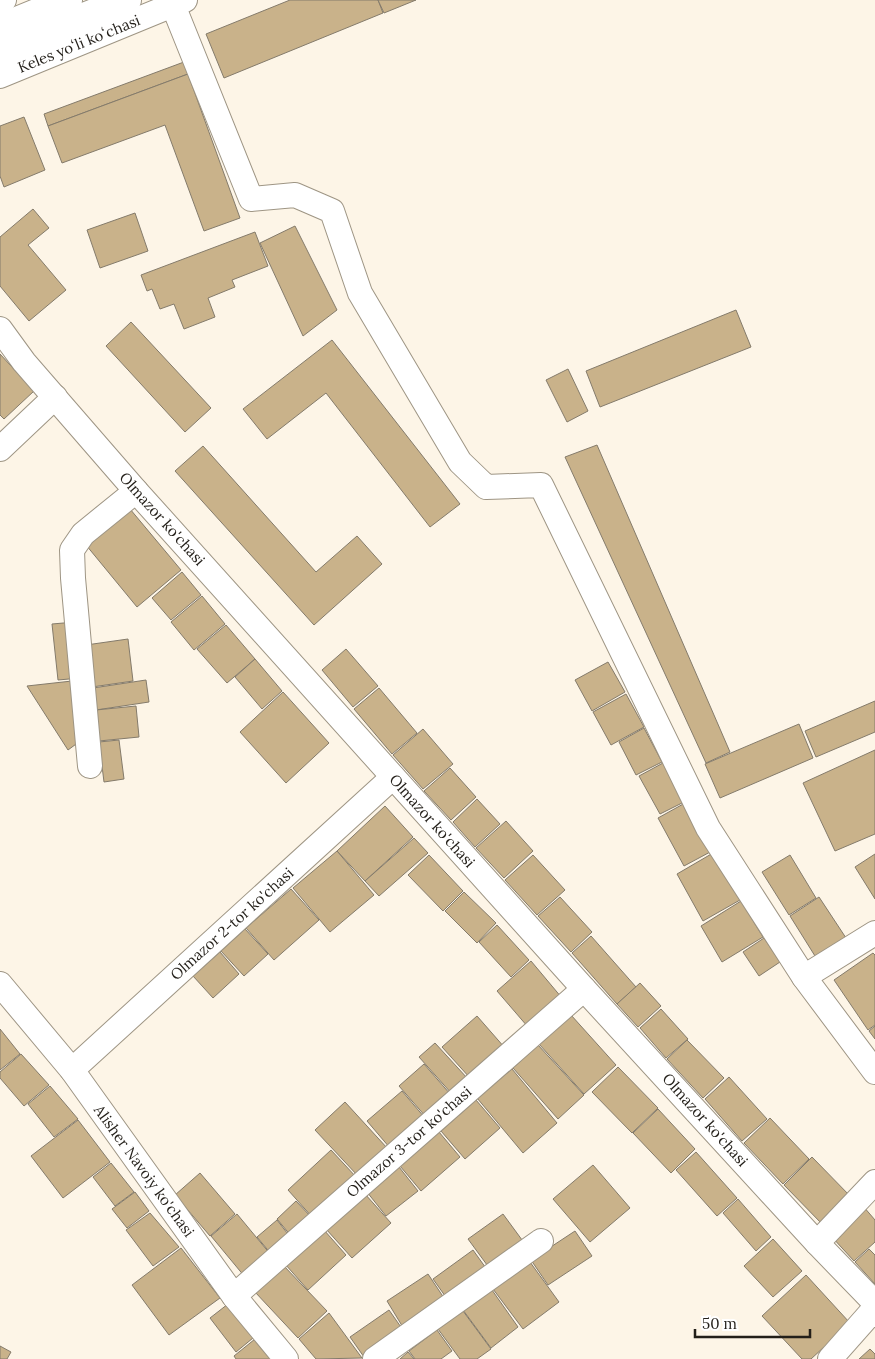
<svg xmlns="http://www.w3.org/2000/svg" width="875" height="1359" viewBox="0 0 875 1359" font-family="Lora,serif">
<rect width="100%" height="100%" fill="#fdf5e7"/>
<g fill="#c9b28a" stroke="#847b6b">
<path d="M290,0h88l5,13 -159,65 -18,-44z"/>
<path d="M378,0h38l-32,13z"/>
<path d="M192,59l-4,15 -140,52 -4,-12z"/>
<path d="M188,74l52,144 -36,13 -39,-106 -103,38 -14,-37z"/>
<path d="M24,117l21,53 -41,17 -4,-11v-50z"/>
<path d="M33,209l16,19 -21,17 38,45 -37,31 -29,-35v-49z"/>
<path d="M135,213l13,38 -48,17 -13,-38z"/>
<path d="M295,226l42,84 -34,26 -43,-93z"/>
<path d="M255,232l13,34 -36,14 3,7 -27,11 7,19 -31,12 -10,-25 -14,5 -8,-20 -5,2 -6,-16z"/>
<path d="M736,310l15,37 -151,60 -14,-36z"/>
<path d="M131,322l80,86 -26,24 -79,-86z"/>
<path d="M332,340l128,164 -30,23 -104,-134 -59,46 -24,-30z"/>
<path d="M0,354l34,37 -30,28 -4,-4z"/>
<path d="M568,369l20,42 -21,11 -21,-42z"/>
<path d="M597,445l133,307 -24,11 -141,-306z"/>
<path d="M203,446l113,126 41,-36 25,28 -68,61 -139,-154z"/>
<path d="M130,509l51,61 -44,37 -51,-62z"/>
<path d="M182,572l19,23 -30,25 -19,-22z"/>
<path d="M202,596l23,28 -31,26 -23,-28z"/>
<path d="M75,622l5,56 -22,2 -6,-56z"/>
<path d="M226,625l29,34 -28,24 -30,-34z"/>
<path d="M128,639l5,42 -41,6 -6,-42z"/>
<path d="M346,649l32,37 -25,21 -31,-37z"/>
<path d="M255,659l27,32 -20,18 -27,-32z"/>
<path d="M608,662l17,30 -33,19 -17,-31z"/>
<path d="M81,680l6,56 -19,14 -41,-64z"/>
<path d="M146,680l3,22 -53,8 -3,-22z"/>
<path d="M379,688l38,45 -25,21 -38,-45z"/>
<path d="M283,692l46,51 -43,40 -46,-51z"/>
<path d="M626,694l18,33 -33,18 -18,-33z"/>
<path d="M875,701v31l-59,25 -11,-26z"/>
<path d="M136,706l3,31 -40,4 -3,-31z"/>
<path d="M799,724l14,34 -93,40 -15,-34z"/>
<path d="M644,728l18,34 -26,13 -17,-33z"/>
<path d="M423,729l30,35 -30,25 -30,-34z"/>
<path d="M119,740l5,39 -20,3 -5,-40z"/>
<path d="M875,750v84l-40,17 -32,-68z"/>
<path d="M663,763l21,39 -24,12 -21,-38z"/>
<path d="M450,768l26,29 -25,23 -27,-29z"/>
<path d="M477,799l23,25 -25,23 -22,-25z"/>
<path d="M685,803l27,48 -28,15 -26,-48z"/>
<path d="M385,806l28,31 -48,44 -28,-30z"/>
<path d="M506,821l27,30 -29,27 -28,-30z"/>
<path d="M414,838l14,15 -49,43 -14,-15z"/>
<path d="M337,851l37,44 -44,37 -37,-44z"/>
<path d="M713,853l27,47 -37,21 -26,-47z"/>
<path d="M875,854v45l-20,-32z"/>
<path d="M429,855l34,36 -20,20 -35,-36z"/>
<path d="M533,855l32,35 -28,25 -32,-35z"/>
<path d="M790,855l26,43 -27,17 -27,-43z"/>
<path d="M291,889l28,31 -45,40 -28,-32z"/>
<path d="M464,892l32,31 -19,20 -32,-32z"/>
<path d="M560,897l32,35 -21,20 -33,-36z"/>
<path d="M819,897l31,47 -30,20 -30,-48z"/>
<path d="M741,901l22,36 -41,25 -21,-36z"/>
<path d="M497,925l32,35 -18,17 -32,-35z"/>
<path d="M245,929l23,25 -24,22 -23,-25z"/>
<path d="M591,936l45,51 -19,17 -45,-51z"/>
<path d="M764,938l16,24 -21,14 -16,-24z"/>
<path d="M220,952l19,22 -26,24 -20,-22z"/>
<path d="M873,953l2,2v70l-7,5 -34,-50z"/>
<path d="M531,961l31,37 -34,29 -31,-36z"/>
<path d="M640,983l21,23 -23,21 -21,-23z"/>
<path d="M661,1009l27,30 -22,19 -26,-30z"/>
<path d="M571,1015l45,50 -32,29 -45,-50z"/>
<path d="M477,1016l28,32 -35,30 -28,-31z"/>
<path d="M875,1026v13l-6,-8z"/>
<path d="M0,1029l20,25 -20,16z"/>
<path d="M687,1040l37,38 -21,20 -36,-39z"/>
<path d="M435,1043l33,36 -16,15 -33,-37z"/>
<path d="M538,1045l46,50 -26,24 -45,-51z"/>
<path d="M21,1054l28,31 -25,21 -24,-28v-6z"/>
<path d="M424,1064l27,31 -25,22 -27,-31z"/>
<path d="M618,1067l40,41 -26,25 -40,-41z"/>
<path d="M512,1069l45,54 -34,30 -46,-55z"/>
<path d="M729,1077l38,42 -25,22 -37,-42z"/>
<path d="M50,1086l28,33 -24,18 -26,-33z"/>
<path d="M402,1091l23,27 -35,30 -23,-27z"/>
<path d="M476,1100l24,28 -35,31 -24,-28z"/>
<path d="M345,1102l43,47 -30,27 -43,-46z"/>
<path d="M658,1109l37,40 -24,24 -38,-40z"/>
<path d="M770,1118l39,41 -26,25 -39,-41z"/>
<path d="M78,1120l32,42 -47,36 -32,-42z"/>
<path d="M439,1132l21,25 -39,34 -21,-25z"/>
<path d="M331,1150l26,28 -44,40 -25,-28z"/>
<path d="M696,1152l41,46 -20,18 -41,-46z"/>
<path d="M812,1157l40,41 -28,28 -40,-41z"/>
<path d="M111,1163l23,29 -19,14 -22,-29z"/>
<path d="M593,1165l37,43 -40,34 -37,-43z"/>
<path d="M399,1167l19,24 -32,25 -19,-24z"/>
<path d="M200,1173l35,41 -25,22 -35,-41z"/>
<path d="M135,1192l14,19 -22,17 -15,-19z"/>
<path d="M365,1194l26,29 -39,35 -26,-29z"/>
<path d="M738,1199l33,38 -15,14 -33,-38z"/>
<path d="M296,1201l16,17 -20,19 -15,-18z"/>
<path d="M863,1206l12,14v22l-21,19 -23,-25z"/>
<path d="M150,1213l29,34 -26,19 -27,-36z"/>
<path d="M237,1214l34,41 -26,22 -34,-41z"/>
<path d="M503,1214l22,30 -35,25 -22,-30z"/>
<path d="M277,1220l14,18 -19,17 -15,-18z"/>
<path d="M324,1230l22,25 -38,35 -23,-26z"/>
<path d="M575,1231l17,25 -44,29 -17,-25z"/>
<path d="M773,1239l29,32 -29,26 -29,-31z"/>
<path d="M181,1248l39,50 -51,37 -37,-50z"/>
<path d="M869,1249l6,6v29l-20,-22z"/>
<path d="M473,1250l15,21 -40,29 -15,-21z"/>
<path d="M530,1262l29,40 -36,27 -30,-40z"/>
<path d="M283,1265l44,46 -29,27 -43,-46z"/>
<path d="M428,1274l18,27 -42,28 -17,-28z"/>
<path d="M806,1275l44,48 -39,36h-9l-40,-43z"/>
<path d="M492,1290l26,37 -27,21 -28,-38z"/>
<path d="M228,1304l25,34 -17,14 -26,-34z"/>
<path d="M389,1310l14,20 -39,27 -14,-20z"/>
<path d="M463,1311l28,38 -14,10h-17l-22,-30z"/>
<path d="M329,1313l33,45 -46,1 -17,-20z"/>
<path d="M437,1330l15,21 -11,8h-26l-6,-8z"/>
<path d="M255,1339l16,20h-35l-2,-3z"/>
<path d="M0,1346l11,6 -4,7h-7z"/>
<path d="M870,1349l5,5v5h-16z"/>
<path d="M408,1352l6,7h-14z"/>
</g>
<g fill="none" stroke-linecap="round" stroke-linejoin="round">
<defs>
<g id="minor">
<path d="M0,2l4,-2"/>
<path d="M173,5l78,194 44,-4 37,16 28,82 100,169 26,25 55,-2 167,343 96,149 71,95"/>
<path d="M0,76l185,-76"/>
<path d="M0,329l24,33 112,129 448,498 233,254 58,60"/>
<path d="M0,449l55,-52"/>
<path d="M90,766l-17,-188 -1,-28 11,-16 53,-43"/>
<path d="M804,977l71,-44"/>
<path d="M0,984l72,86 162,226 52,63"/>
<path d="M72,1070l321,-293"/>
<path d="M817,1243l58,-61"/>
<path d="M234,1296l350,-307"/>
<path d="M375,1359l166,-118"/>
<path d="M830,1359l45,-51"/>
</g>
<g id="major">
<path d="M0,28l68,-28"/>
<path d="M0,50l127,-50"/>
</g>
</defs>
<use href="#minor" stroke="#9e9584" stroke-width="26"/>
<use href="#major" stroke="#9e9584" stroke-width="30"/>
<use href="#minor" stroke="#fff" stroke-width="24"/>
<use href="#major" stroke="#fff" stroke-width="28"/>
</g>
<g text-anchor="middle" stroke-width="4.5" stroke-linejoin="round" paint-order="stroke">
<g font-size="15" fill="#231f19" stroke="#fff">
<text transform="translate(79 44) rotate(-22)" y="5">Keles yoʻli koʻchasi</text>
<text transform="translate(162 519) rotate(48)" y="5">Olmazor ko'chasi</text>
<text transform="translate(432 821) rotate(48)" y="5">Olmazor ko'chasi</text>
<text transform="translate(232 924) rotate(-42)" y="5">Olmazor 2-tor ko'chasi</text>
<text transform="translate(705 1120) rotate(48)" y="5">Olmazor ko'chasi</text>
<text transform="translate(409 1142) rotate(-41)" y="5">Olmazor 3-tor ko'chasi</text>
<text transform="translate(144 1171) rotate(54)" y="5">Alisher Navoiy ko'chasi</text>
</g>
</g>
<path d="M695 1329v8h115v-8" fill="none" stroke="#231f19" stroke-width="2.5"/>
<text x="702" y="1329" font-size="15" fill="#231f19" stroke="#ffffff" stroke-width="4" paint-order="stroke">50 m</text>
</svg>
